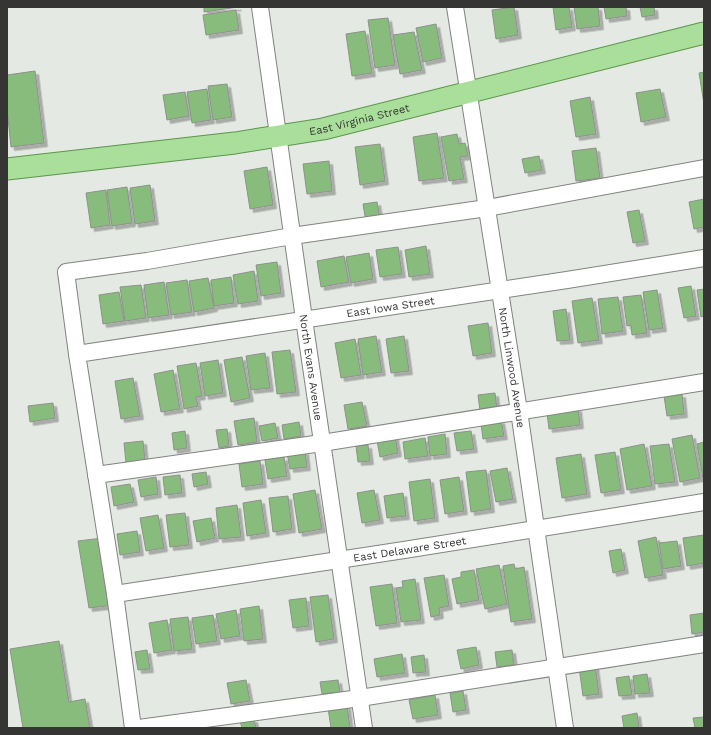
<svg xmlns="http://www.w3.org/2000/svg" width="711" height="735" viewBox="0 0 711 735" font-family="'Work Sans',sans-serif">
<defs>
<filter id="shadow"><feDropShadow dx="3.5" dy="3.5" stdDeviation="0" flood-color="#0004"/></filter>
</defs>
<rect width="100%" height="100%" fill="#e5e9e4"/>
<g fill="#88bc7b" stroke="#8e918d" filter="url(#shadow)">
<path d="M204,7h34l-34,5z"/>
<path d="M514,7l4,28 -22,4 -4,-29z"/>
<path d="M553,7h16l3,20 -16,3z"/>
<path d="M574,7h24l2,19 -23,3z"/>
<path d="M604,7h22l1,9 -21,3z"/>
<path d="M640,7h14l1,8 -13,2z"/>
<path d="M236,10l3,20 -33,5 -3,-20z"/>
<path d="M388,18l7,47 -20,3 -7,-48z"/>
<path d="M436,24l6,34 -19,4 -7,-34z"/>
<path d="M365,31l7,42 -20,3 -6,-42z"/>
<path d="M414,32l8,38 -22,4 -7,-39z"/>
<path d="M35,71l9,72 -33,4 -4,-38v-34z"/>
<path d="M704,72v32l-5,-31z"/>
<path d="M227,84l5,33 -19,3 -5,-34z"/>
<path d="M207,89l4,31 -19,3 -5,-31z"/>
<path d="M660,89l6,28 -25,5 -5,-29z"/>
<path d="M185,92l4,24 -22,4 -4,-25z"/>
<path d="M590,97l6,37 -20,3 -6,-36z"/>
<path d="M437,133l7,45 -25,3 -6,-44z"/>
<path d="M457,134l2,10 6,-1 3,13 -8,1 4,22 -15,2 -8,-44z"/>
<path d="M380,144l5,37 -25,4 -5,-38z"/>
<path d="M596,148l4,30 -24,3 -4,-30z"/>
<path d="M539,156l3,14 -17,3 -3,-14z"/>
<path d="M329,161l3,30 -25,3 -4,-30z"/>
<path d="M267,167l6,38 -23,4 -6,-38z"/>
<path d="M150,185l5,36 -20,3 -5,-36z"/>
<path d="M127,187l5,36 -20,3 -5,-36z"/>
<path d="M106,190l4,35 -19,3 -5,-35z"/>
<path d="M704,199v28l-10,2 -5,-27z"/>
<path d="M377,202l3,17 -14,3 -3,-18z"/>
<path d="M639,210l6,31 -12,2 -6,-31z"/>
<path d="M426,246l4,28 -21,3 -4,-27z"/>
<path d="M398,247l4,27 -22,3 -4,-27z"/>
<path d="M369,253l4,26 -22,4 -5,-26z"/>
<path d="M344,256l5,26 -28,5 -4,-26z"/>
<path d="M277,262l4,31 -20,3 -5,-31z"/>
<path d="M254,271l4,30 -20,3 -5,-29z"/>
<path d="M231,277l3,26 -20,3 -3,-26z"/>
<path d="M208,278l6,30 -20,4 -5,-31z"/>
<path d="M187,280l5,32 -21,3 -5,-32z"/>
<path d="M164,282l5,33 -21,3 -4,-33z"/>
<path d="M141,285l5,33 -21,3 -5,-34z"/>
<path d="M691,286l5,30 -12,2 -6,-30z"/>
<path d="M704,289v27l-3,1 -4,-27z"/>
<path d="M657,290l6,38 -14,2 -6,-38z"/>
<path d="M119,292l5,29 -21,3 -4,-29z"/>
<path d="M641,295l6,38 -15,2 -1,-10 -4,1 -4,-29z"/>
<path d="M618,297l5,34 -21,3 -4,-35z"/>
<path d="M592,298l7,42 -21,3 -6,-42z"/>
<path d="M566,309l4,31 -13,1 -4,-30z"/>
<path d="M488,323l4,30 -19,3 -5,-30z"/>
<path d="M376,336l6,36 -19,3 -5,-36z"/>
<path d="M404,336l5,35 -18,2 -5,-34z"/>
<path d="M355,339l6,36 -20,3 -6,-35z"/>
<path d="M290,350l6,42 -19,2 -5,-42z"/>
<path d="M265,353l5,35 -19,2 -5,-34z"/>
<path d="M242,357l8,41 -19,4 -7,-42z"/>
<path d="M218,360l5,33 -18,3 -5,-33z"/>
<path d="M196,363l6,33 -6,1 2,9 -14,3 -7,-43z"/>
<path d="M173,370l7,39 -19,3 -7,-38z"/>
<path d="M133,378l7,38 -19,3 -6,-38z"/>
<path d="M495,393l2,16 -17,2 -2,-16z"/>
<path d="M682,394l2,20 -17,2 -3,-20z"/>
<path d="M362,402l5,24 -19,3 -4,-24z"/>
<path d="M53,403l2,15 -25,4 -2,-16z"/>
<path d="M578,408l2,17 -31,4 -2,-16z"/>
<path d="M254,418l3,24 -19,3 -4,-24z"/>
<path d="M501,420l3,16 -21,3 -2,-15z"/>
<path d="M299,422l2,14 -17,3 -2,-14z"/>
<path d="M275,423l3,15 -16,3 -3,-15z"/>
<path d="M227,429l2,17 -10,2 -3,-18z"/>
<path d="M185,431l2,17 -13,2 -2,-17z"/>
<path d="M471,431l3,18 -17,2 -3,-18z"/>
<path d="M445,434l2,20 -17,2 -2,-19z"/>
<path d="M692,435l8,43 -20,4 -8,-43z"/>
<path d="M395,436l3,17 -18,4 -3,-17z"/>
<path d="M425,438l3,18 -23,3 -2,-17z"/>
<path d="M143,441l2,20 -19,2 -2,-20z"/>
<path d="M704,442v36h-1l-6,-34z"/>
<path d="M644,444l8,42 -25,4 -7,-41z"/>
<path d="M669,444l6,38 -20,2 -5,-38z"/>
<path d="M368,445l2,16 -12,1 -2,-16z"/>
<path d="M305,451l2,16 -17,2 -3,-16z"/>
<path d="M615,452l6,38 -20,3 -6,-38z"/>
<path d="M581,454l6,40 -25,4 -6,-40z"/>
<path d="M284,457l3,19 -19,3 -3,-19z"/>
<path d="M260,461l3,23 -21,3 -3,-23z"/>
<path d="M507,468l6,31 -17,3 -6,-31z"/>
<path d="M486,470l5,39 -20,3 -5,-40z"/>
<path d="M206,472l2,12 -14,3 -2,-13z"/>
<path d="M180,475l2,18 -17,2 -2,-18z"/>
<path d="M156,477l2,17 -17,3 -3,-17z"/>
<path d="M459,477l5,34 -19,3 -5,-34z"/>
<path d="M430,479l5,39 -21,3 -5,-39z"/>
<path d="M130,484l4,18 -20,4 -3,-19z"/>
<path d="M315,490l7,39 -23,4 -6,-39z"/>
<path d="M374,490l6,30 -18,3 -5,-30z"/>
<path d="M403,493l3,23 -19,2 -3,-22z"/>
<path d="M288,496l4,33 -19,3 -4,-34z"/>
<path d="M261,500l5,33 -19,3 -4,-33z"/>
<path d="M237,505l4,32 -22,2 -3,-31z"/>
<path d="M185,513l4,32 -19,2 -4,-32z"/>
<path d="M158,515l6,33 -18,3 -6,-33z"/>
<path d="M211,518l4,20 -18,4 -4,-21z"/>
<path d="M137,531l3,21 -20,3 -3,-21z"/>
<path d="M704,535v28l-17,3 -4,-28z"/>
<path d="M656,537l7,38 -18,3 -7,-37z"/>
<path d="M103,538l10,67 -24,3 -11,-67z"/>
<path d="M677,541l4,25 -18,3 -4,-26z"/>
<path d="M621,549l4,21 -12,3 -4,-22z"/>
<path d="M514,564l1,5 9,-2 8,52 -21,3 -8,-56z"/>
<path d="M499,565l8,39 -22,5 -9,-40z"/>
<path d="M474,570l5,30 -22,4 -5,-25 9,-2v-5z"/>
<path d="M444,575l5,31 -10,2 1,7 -9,2 -7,-39z"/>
<path d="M415,579l6,41 -20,2 -5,-34 7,-1 -1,-6z"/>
<path d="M392,584l5,39 -21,3 -6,-39z"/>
<path d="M328,595l6,44 -18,3 -6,-45z"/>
<path d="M306,598l3,28 -16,2 -4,-28z"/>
<path d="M259,606l4,33 -19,2 -4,-32z"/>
<path d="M236,610l4,26 -19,3 -5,-25z"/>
<path d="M704,613v19l-12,2 -2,-19z"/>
<path d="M213,615l4,26 -21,3 -4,-26z"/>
<path d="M188,617l4,32 -18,2 -4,-32z"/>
<path d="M167,620l5,30 -18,3 -5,-30z"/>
<path d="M59,641l10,61 16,-3 5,29h-67l-13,-79z"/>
<path d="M476,647l3,18 -18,4 -4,-19z"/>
<path d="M147,650l3,19 -12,1 -3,-18z"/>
<path d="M512,650l2,15 -17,2 -2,-15z"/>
<path d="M402,654l3,19 -28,4 -3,-18z"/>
<path d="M424,655l2,17 -13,1 -2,-16z"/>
<path d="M595,665l4,29 -16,2 -4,-29z"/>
<path d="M647,674l3,19 -15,1 -2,-18z"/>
<path d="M629,676l3,19 -13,1 -3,-18z"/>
<path d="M246,680l4,21 -19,3 -4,-21z"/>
<path d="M338,680l2,12 -18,2 -2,-12z"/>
<path d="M463,691l3,19 -13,2 -3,-19z"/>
<path d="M435,695l3,20 -25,4 -4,-19z"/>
<path d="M347,705l3,23h-19l-3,-20z"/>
<path d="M637,713l2,15h-15l-2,-12z"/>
<path d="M704,717v11h-9l-2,-10z"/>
<path d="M254,719l2,9h-14l-2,-7z"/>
</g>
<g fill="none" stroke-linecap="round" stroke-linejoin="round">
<defs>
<g id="minor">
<path id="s1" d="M260,7l44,312 60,409"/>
<path id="s2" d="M455,7l64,404 46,317"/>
<path id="s3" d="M77,354l490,-74 137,-22"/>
<path d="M96,475l226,-32 382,-61"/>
<path id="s4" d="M115,594l289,-44 300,-48"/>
<path d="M133,728l-18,-134 -38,-240 -11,-82 81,-11 145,-25 195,-28 217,-40"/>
<path d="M139,728l221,-30 344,-54"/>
</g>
<g id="major">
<path id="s5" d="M7,169l228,-26 88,-14 381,-96"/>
</g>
</defs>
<use href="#minor" stroke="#818480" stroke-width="18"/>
<use href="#major" stroke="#5b964a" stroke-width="23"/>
<use href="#minor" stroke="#fff" stroke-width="16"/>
<use href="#major" stroke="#a9df9a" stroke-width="21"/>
</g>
<g text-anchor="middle" stroke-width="4" stroke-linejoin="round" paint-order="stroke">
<g font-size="11" fill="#353634" stroke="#fff">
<text dy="4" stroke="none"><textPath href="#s5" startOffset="356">East Virginia Street</textPath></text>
<text dy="4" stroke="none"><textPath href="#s3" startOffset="317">East Iowa Street</textPath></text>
<text dy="4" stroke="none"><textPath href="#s2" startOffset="365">North Linwood Avenue</textPath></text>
<text dy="4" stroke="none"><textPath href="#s1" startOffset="364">North Evans Avenue</textPath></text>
<text dy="4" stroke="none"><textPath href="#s4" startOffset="298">East Delaware Street</textPath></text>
</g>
</g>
<rect width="711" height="735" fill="none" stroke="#353634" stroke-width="16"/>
</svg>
